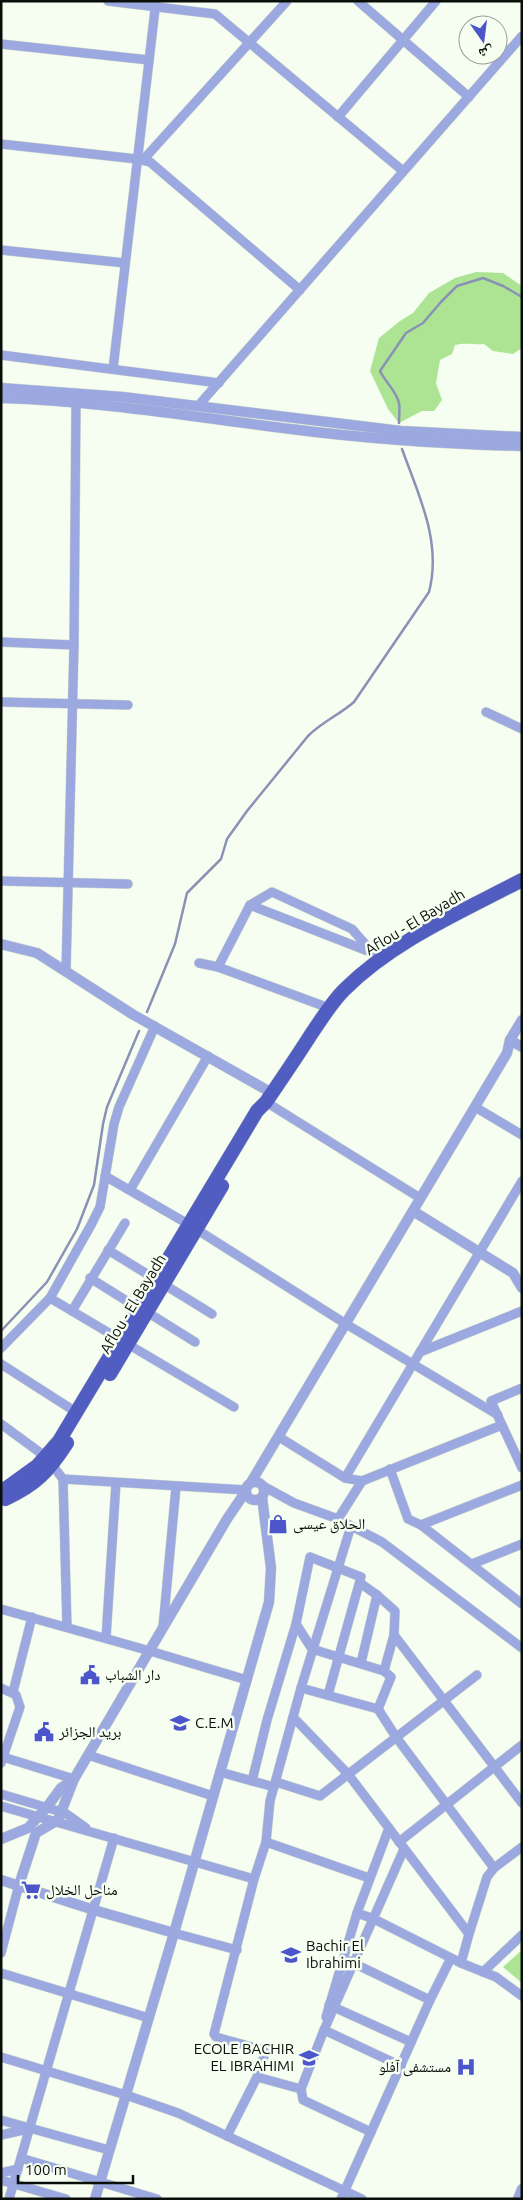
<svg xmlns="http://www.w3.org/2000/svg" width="523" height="2200" viewBox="0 0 523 2200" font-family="Ubuntu,'Noto Naskh Arabic',sans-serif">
<rect width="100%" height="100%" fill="#f5fef1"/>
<g fill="#ade494">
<path d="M476,272l27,1 19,13v62l-9,6 -20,-3 -9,-7c-11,1 -18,-2 -29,1l-3,9 -12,6 -4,23 6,17 -8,11h-12l-23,12 -11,-14 -18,-38 9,-33 21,-17 13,-8 16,-20 26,-15z"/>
<path d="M522,1950v33l-19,-16z"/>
</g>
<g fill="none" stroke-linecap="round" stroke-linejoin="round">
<g stroke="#8992b5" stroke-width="2.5">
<path d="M399,423c0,-6 1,-14 0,-20 -3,-13 -14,-21 -19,-32l26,-38 17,-10 18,-21 16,-16 26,-8 20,8 19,11"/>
<path d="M147,1012l28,-68 12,-51 34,-34 6,-20 20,-28 61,-75c14,-14 31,-21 46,-34l75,-110c13,-50 -10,-96 -27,-143"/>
<path d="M1,1331l46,-49 30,-53 17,-44 9,-61 4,-17 32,-76"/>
</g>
<defs>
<g id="minor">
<path d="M108,1l107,13 188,157"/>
<path d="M358,1l111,96"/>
<path d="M1,44l148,16"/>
<path d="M338,117l98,-116"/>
<path d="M1,144l136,15 13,3 150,128"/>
<path d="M143,160l144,-159"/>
<path d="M1,250l124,13"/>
<path d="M1,355l218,28"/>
<path d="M113,369l43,-368"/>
<path d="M198,406l324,-370"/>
<path d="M1,642l73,3"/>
<path d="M1,702l127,3"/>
<path d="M486,712l36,17"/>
<path d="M1,881l127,3"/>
<path d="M250,905l22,-13 80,37 20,23"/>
<path d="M199,963l19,4 111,41"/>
<path d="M218,967l32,-62 123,48 9,6"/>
<path d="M66,971l8,-326 2,-243"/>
<path d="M266,1102l154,96"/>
<path d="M475,1107l47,28"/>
<path d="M105,1176l83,48 158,100 152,91"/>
<path d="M130,1190l78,-134"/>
<path d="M108,1250l104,64"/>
<path d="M90,1278l48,30"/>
<path d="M50,1298l184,109"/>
<path d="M72,1311l53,-88"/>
<path d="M147,1312l48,30"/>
<path d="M1,1348l49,-50 41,-73 9,-18 14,-83 5,-17 36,-81"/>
<path d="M420,1352l102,-41"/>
<path d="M1,1364l75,48"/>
<path d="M1,1424l45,33 17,22 183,11"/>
<path d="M502,1425l20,43"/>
<path d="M279,1437l66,41"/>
<path d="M390,1469l18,50 13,6 101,79"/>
<path d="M63,1479l4,148"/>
<path d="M362,1481l-17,-3 177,-297"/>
<path d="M263,1486l31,17 44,16 44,23 140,106"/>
<path d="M338,1519l24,-38 140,-56 -11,-24 31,-13"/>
<path d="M421,1525l101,-40"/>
<path d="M351,1526l-50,162 77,21 18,28 98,131"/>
<path d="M472,1564l50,-20"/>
<path d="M360,1583l17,12 -16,68"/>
<path d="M377,1595l18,16 -1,24"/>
<path d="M1,1609l149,42 97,29"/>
<path d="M296,1624l16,25 72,22"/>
<path d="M163,1627l13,-140"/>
<path d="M106,1638l10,-155"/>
<path d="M1,1688l15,7 4,12 -19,56"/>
<path d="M13,1692l19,-75"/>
<path d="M378,1709l13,-32 -7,-6 10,-36 128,168"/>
<path d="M293,1717l55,57 121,160 18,-57 7,-9 28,-21"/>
<path d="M88,1755l125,41"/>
<path d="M3,1757l71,22"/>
<path d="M220,1772l54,15"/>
<path d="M252,1781l15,-61 29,-96 14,-67 51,20 -33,118"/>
<path d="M276,1782l44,14 157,-121"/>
<path d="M1,1794l64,19 21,15"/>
<path d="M1,1806l253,73"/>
<path d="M266,1842l103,36"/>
<path d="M399,1842l123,-97"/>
<path d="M357,1913l17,6 87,44 8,-29"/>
<path d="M174,1933l63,17"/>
<path d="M1,1953l18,-68"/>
<path d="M349,1961l81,39"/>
<path d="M461,1963l35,14 26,19"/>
<path d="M483,1972l39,-37"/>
<path d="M1,1973l148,45"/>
<path d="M329,2005l82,37"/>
<path d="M326,2017l31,-104 32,-85"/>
<path d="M324,2030l77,36"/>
<path d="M1,2057l125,38 52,18 184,86"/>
<path d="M257,2077l44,12"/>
<path d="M1,2120l108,30"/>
<path d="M371,2132l-68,-32 -2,-11 23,-59 80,-181"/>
<path d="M1,2135l27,-6"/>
<path d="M227,2136l30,-59 8,-24 -2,-3 -47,-13 -2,-3 40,-155 12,-37 4,-41 31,-113"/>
<path d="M21,2158l136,41"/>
<path d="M1,2173l17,-4"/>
<path d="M1,2180l65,19"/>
<path d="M9,2199l105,-361"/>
<path d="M341,2199l89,-199 21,-42"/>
</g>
<g id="tertiary">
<path d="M1,388l122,9 278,34 121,6"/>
<path d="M1,398c98,3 194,19 290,31 77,10 154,15 231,17"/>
<path d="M1,944l36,9 95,61 140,79"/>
<path d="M510,1040l12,7"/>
<path d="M413,1211l100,62 9,15"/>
<circle cx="255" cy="1491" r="9"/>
<path d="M250,1484l257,-431 3,-13 12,-20"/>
<path d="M1,1839l27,-11 19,-21 14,-19 13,-9"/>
<path d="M1,1880l93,30 80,23"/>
<path d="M19,1885l17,-52 22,-13 16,-41 153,-260 19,-28"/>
<path d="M95,2199l79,-266 95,-331 2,-34 -9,-71"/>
<path d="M518,2199l4,-10"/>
</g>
<g id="primary">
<path d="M110,1374l112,-188"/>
<path d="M1,1492l36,-26 22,-25 198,-330 9,-9c15,-22 30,-44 44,-66 11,-16 21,-33 34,-46 49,-49 117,-78 178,-110"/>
<path d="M5,1499c31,-14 44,-28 62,-56"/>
</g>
</defs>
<use href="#minor" stroke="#cfd8cc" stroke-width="10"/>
<use href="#tertiary" stroke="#cfd8cc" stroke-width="11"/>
<use href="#primary" stroke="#cfd8cc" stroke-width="15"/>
<use href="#minor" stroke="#9ca8e0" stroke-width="9"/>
<use href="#tertiary" stroke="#9ca8e0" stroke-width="10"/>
<use href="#primary" stroke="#525dc1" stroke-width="14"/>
</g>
<defs>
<symbol id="shop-bare" viewBox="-9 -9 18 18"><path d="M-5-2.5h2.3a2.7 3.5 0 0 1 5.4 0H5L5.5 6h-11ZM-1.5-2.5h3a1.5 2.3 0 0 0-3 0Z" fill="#4d55cb" stroke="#f5fef1" stroke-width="2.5" paint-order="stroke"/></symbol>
<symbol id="civic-bare" viewBox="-9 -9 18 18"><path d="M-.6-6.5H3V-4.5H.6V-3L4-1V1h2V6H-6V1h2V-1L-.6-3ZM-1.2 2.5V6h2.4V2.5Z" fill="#4d55cb" stroke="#f5fef1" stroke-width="2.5" paint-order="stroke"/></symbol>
<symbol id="school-bare" viewBox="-9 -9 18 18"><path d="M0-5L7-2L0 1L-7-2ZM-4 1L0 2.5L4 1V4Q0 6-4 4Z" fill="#4d55cb" stroke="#f5fef1" stroke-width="2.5" paint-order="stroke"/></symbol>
<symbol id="supermarket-bare" viewBox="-9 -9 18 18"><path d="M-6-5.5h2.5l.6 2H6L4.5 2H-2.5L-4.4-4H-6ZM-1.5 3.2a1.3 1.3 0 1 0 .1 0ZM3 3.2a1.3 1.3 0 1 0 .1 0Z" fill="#4d55cb" stroke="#f5fef1" stroke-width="2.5" paint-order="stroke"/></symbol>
<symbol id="hospital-bare" viewBox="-9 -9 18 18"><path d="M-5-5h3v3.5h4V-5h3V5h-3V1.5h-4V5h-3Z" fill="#4d55cb" stroke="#f5fef1" stroke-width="2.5" paint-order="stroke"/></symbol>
</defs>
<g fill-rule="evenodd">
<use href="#shop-bare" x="264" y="1510" width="28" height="28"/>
<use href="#civic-bare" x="76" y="1661" width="28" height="28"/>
<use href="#school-bare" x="166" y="1709" width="28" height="28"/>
<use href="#civic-bare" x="30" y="1718" width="28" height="28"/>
<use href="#supermarket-bare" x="17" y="1876" width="28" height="28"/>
<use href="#school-bare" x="277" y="1941" width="28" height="28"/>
<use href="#school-bare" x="295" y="2044" width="28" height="28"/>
<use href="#hospital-bare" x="452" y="2053" width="28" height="28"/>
</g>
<g text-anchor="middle" stroke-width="5" stroke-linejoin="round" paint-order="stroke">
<g font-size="15" fill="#0a0e08" stroke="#f5fef1">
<text transform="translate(415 922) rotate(-31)" y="5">Aflou - El Bayadh</text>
<text transform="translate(133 1304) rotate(-59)" y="5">Aflou - El Bayadh</text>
</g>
<g font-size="15" fill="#0a0e08" stroke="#f5fef1" text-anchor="start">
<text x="293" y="1529">الحلاق عيسى</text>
<text x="105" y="1680">دار الشباب</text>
<text x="195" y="1728">C.E.M</text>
<text x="59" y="1737">بريد الجزائر</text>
<text x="46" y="1895">مناحل الخلال</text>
<text x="306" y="1951">Bachir El<tspan x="306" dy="17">Ibrahimi</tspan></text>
<text x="294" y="2054" text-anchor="end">ECOLE BACHIR<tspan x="294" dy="17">EL IBRAHIMI</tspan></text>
<text x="451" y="2072" text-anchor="end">مستشفى آفلو</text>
</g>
</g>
<rect width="523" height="2200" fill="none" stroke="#0a0e08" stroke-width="5"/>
<g transform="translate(483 40) rotate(166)"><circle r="24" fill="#f5fef1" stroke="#979e94"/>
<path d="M0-4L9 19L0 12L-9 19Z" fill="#4d55cb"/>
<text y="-8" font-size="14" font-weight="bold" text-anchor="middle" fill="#0a0e08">ش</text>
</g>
<path d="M18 2175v8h115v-8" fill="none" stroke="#0a0e08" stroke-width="2.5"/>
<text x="25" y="2175" font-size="15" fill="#0a0e08" stroke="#f5fef1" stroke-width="4" paint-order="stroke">100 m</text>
</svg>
